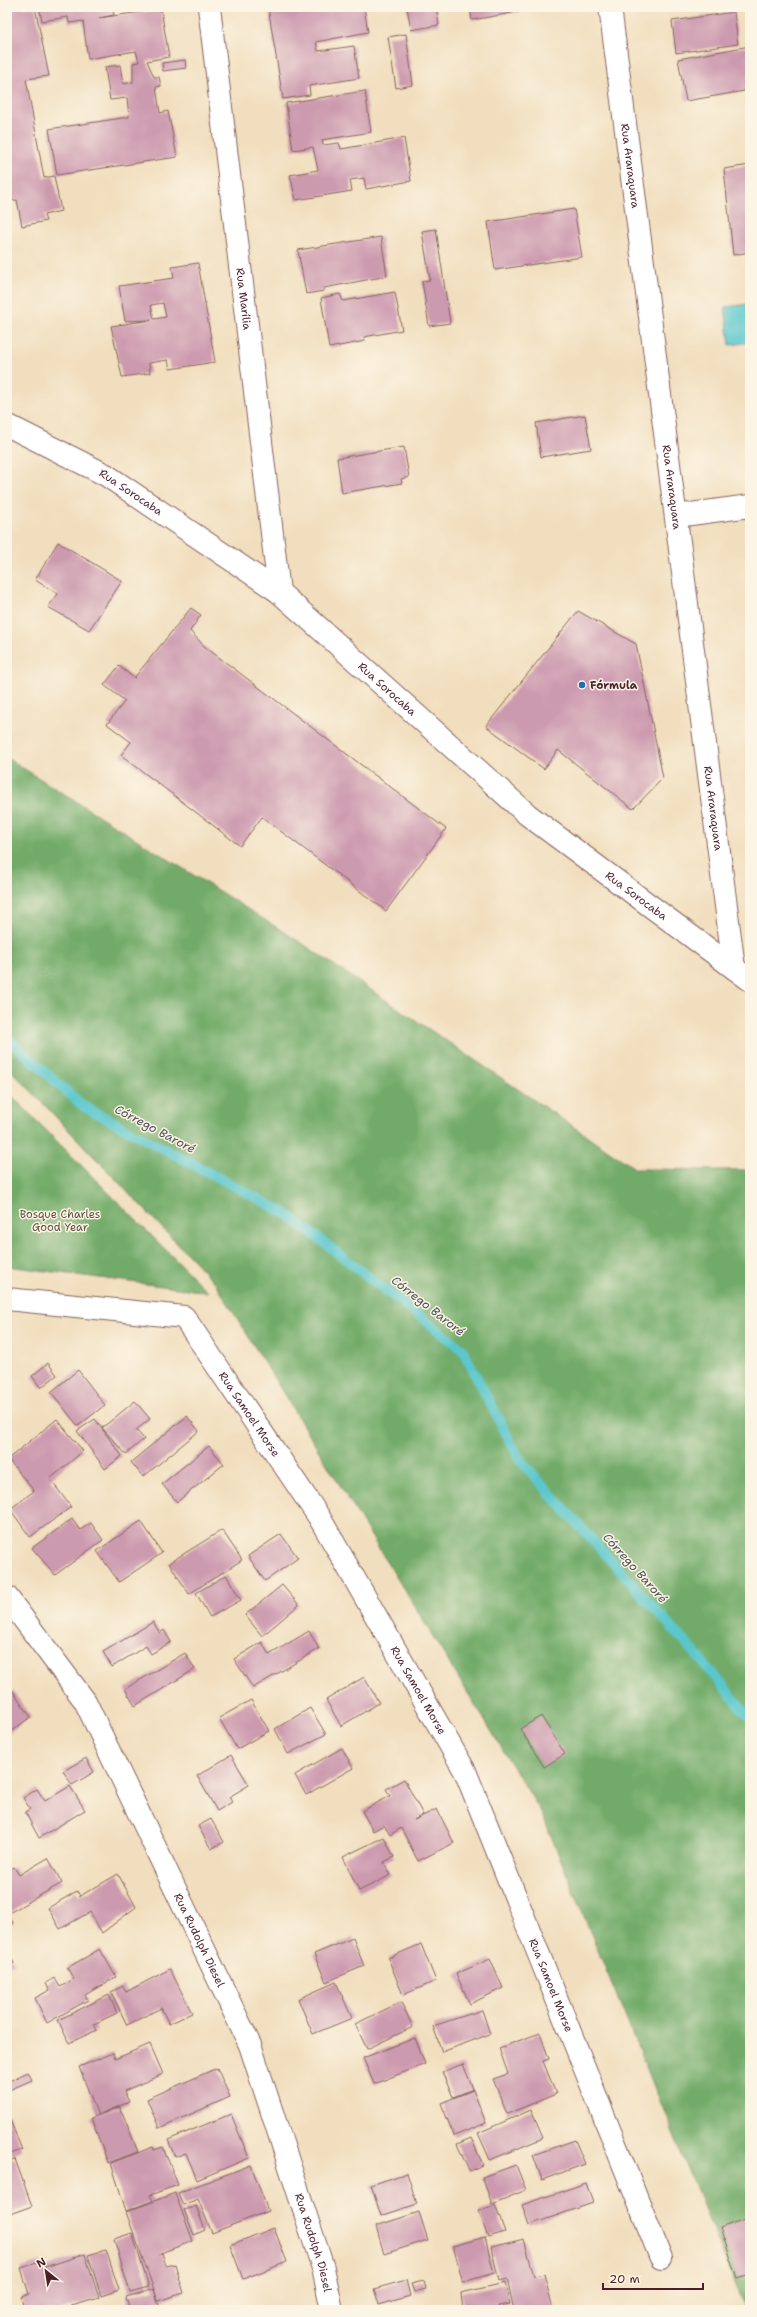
<svg xmlns="http://www.w3.org/2000/svg" width="757" height="2317" viewBox="0 0 757 2317" font-family="'Shantell Sans',sans-serif">
<rect width="100%" height="100%" fill="#fcf5e5"/>
<filter id="ink" filterUnits="userSpaceOnUse"><feTurbulence type="fractalNoise" baseFrequency=".025" numOctaves="2"/><feDisplacementMap in="SourceGraphic" scale="8" xChannelSelector="R" yChannelSelector="G"/><feConvolveMatrix kernelMatrix="1 2 1 2 8 2 1 2 1" color-interpolation-filters="sRGB"/></filter>
<filter id="wash" filterUnits="userSpaceOnUse"><feTurbulence type="fractalNoise" baseFrequency=".012" numOctaves="4" result="noise"/><feDisplacementMap in="SourceGraphic" scale="16" xChannelSelector="R" yChannelSelector="G"/><feGaussianBlur stdDeviation="0.9" result="paint"/><feColorMatrix in="noise" values="0 0 0 0 0 0 0 0 0 0 0 0 0 0 0 0 0 1.4 0 .05"/><feComposite in="paint" operator="in"/></filter>
<g filter="url(#wash)">
<rect width="100%" height="100%" fill="#f1debe"/>
<g fill="#72ab69" stroke="#5e654a">
<path d="M7,758l293,184 336,227 114,1v1140h-4l-205,-498 -325,-528 -209,-218z"/>
<path d="M7,1091l201,201 -201,-26z"/>
</g>
<path fill="#5ac7ce" stroke="#52737c" d="M750,304v38l-20,3 -5,-38z"/>
<g fill="none" stroke-linecap="round" stroke-linejoin="round">
<path stroke="#5ac7ce" stroke-width="10" d="M7,1038l76,68 204,108 175,135 58,111 175,193 55,65"/>
</g>
<g id="blocks">
<g fill="#cc9aaf" fill-rule="evenodd">
<path d="M7,7h28l14,69 -23,3 18,99 10,-2 7,35 -17,4 2,6 -24,5 -5,-26 -10,1v-32h2z"/>
<path d="M39,7h74l1,8 -15,3 62,-9 8,48 -22,4 7,16h5l2,9 -5,1 4,26 8,-2 9,46 -120,18 -8,-46 80,-12 -2,-19 -17,2 -5,-33 15,-2 3,19 10,-2v-19l6,-1 -3,-11 -48,8 -5,-38 -14,2 -1,-6 -26,4z"/>
<path d="M268,7h96l4,25 -52,10 2,9 36,-5 5,32 -50,8 1,9 -27,4z"/>
<path d="M407,7h29l3,18 -28,5z"/>
<path d="M470,7h70v1l-68,12z"/>
<path d="M745,7h5v24h-1z"/>
<path d="M734,12l4,32 -62,9 -4,-32z"/>
<path d="M406,34l7,51 -17,3 -8,-51z"/>
<path d="M750,46v44l-64,11 -8,-42z"/>
<path d="M185,60l1,8 -23,3 -1,-8z"/>
<path d="M365,91l6,41 -49,8 1,5 16,-2 2,6 63,-11 7,43 -45,8 -2,-11 -14,2 2,11 -56,9 -6,-25 28,-5 -5,-23 -20,3 -7,-47z"/>
<path d="M750,165v87l-17,3 -9,-86z"/>
<path d="M574,209l8,48 -87,13 -7,-48z"/>
<path d="M436,229l14,94 -21,3 -7,-45 8,-1 -8,-49z"/>
<path d="M381,237l6,39 -63,12v3l-18,3 -8,-44z"/>
<path d="M198,263l17,99 -45,7 -2,-9 -19,3 1,10 -28,4 -11,-51 40,-6 -26,1 -6,-35 55,-8 -2,-11zM163,303l3,14 -12,2 -3,-14z"/>
<path d="M395,292l7,38 -38,7 1,4 -36,7 -8,-50 19,-4 3,7z"/>
<path d="M585,415l6,34 -50,8 -5,-34z"/>
<path d="M404,447l5,30 -8,2 1,4 -60,10 -5,-35z"/>
<path d="M58,542l64,39 -33,49 -41,-23 10,-13 -23,-14z"/>
<path d="M191,608l10,7 -11,16 14,15 242,183 -60,82 -124,-94 -22,29 -119,-91 10,-13 -24,-18 18,-23 -21,-16 15,-19 15,12z"/>
<path d="M578,611l58,33 27,134 -30,31 -75,-59 -14,19 -58,-43z"/>
<path d="M48,1363l9,12 -16,13 -9,-12z"/>
<path d="M78,1370l27,35 -27,21 -27,-34z"/>
<path d="M135,1401l15,18 -14,11 8,9 -18,15 -24,-26z"/>
<path d="M187,1416l12,15 -56,46 -12,-15z"/>
<path d="M57,1419l26,32 -33,28 21,28 -41,30 -20,-28 24,-18 -26,-32z"/>
<path d="M95,1419l27,37 -17,13 -28,-38z"/>
<path d="M209,1446l15,18 -47,38 -15,-18z"/>
<path d="M72,1519l8,11 11,-7 12,17 -48,35 -23,-27z"/>
<path d="M141,1521l21,32 -43,29 -22,-31z"/>
<path d="M222,1530l20,30 -53,34 -20,-31z"/>
<path d="M281,1534l17,24 -33,23 -17,-25z"/>
<path d="M226,1575l15,25 -31,17 -14,-24z"/>
<path d="M282,1585l17,20 -37,31 -17,-21z"/>
<path d="M153,1622l7,11 4,-3 7,12 -20,12 -5,-8 -34,21 -9,-15z"/>
<path d="M309,1631l10,18 -66,39 -19,-29 28,-17 7,13z"/>
<path d="M185,1653l10,16 -60,37 -10,-17z"/>
<path d="M364,1677l15,26 -38,23 -15,-26z"/>
<path d="M7,1683l24,34 -24,17 1,-39z"/>
<path d="M251,1700l18,31 -32,18 -18,-31z"/>
<path d="M310,1708l16,26 -38,20 -13,-25z"/>
<path d="M541,1716l24,38 -21,13 -24,-38z"/>
<path d="M342,1748l11,20 -47,27 -11,-20z"/>
<path d="M231,1755l18,30 -20,12 3,5 -15,9 -20,-35z"/>
<path d="M86,1758l8,14 -22,13 -9,-14z"/>
<path d="M404,1779l19,36 -9,5 23,-11 17,34 -36,18 -17,-33 -11,7 -6,-10 -11,6 -11,-20 28,-15 -4,-7z"/>
<path d="M70,1786l15,24 -46,28 -14,-26 5,-3 -7,-11 14,-9 8,12z"/>
<path d="M211,1819l13,23 -13,7 -13,-23z"/>
<path d="M384,1837l10,20 -10,5 7,13 -32,16 -16,-34z"/>
<path d="M48,1858l14,25 -55,31 6,9 -6,3v-54l7,-5 5,8z"/>
<path d="M118,1874l18,33 -34,26 -12,-21 -30,17 -12,-21 29,-17 3,5z"/>
<path d="M353,1938l11,28 -38,16 -12,-28z"/>
<path d="M421,1944l15,37 -33,14 -15,-37z"/>
<path d="M100,1949l16,28 -31,18 3,5 -41,23 -12,-25 15,-8 -4,-7 9,-5 5,9 14,-8 -7,-11z"/>
<path d="M7,1951l7,12 -7,4z"/>
<path d="M490,1959l13,29 -33,16 -14,-30z"/>
<path d="M170,1969l22,44 -23,11 -8,-16 -34,17 -16,-33 12,-6 3,6z"/>
<path d="M336,1982l16,36 -39,16 -15,-35z"/>
<path d="M109,1995l8,18 -23,11 3,6 -28,13 -11,-23z"/>
<path d="M401,2002l12,25 -46,22 -12,-25z"/>
<path d="M482,2010l8,24 -48,18 -9,-26z"/>
<path d="M540,2033l9,26 -6,2 13,33 -49,20 -14,-35 15,-5 -9,-26z"/>
<path d="M415,2038l10,26 -51,20 -11,-26z"/>
<path d="M150,2044l13,30 -39,17 5,11 -31,13 -19,-48 34,-14 2,6z"/>
<path d="M463,2064l10,25 -20,8 -11,-25z"/>
<path d="M217,2068l13,29 -71,31 -12,-29z"/>
<path d="M28,2072l4,8 -25,11v-9z"/>
<path d="M473,2090l13,33 -32,13 -13,-33z"/>
<path d="M120,2107l18,45 -30,11 -17,-45z"/>
<path d="M531,2110l12,28 -53,22 -12,-27z"/>
<path d="M7,2112l15,38 -15,5z"/>
<path d="M231,2114l18,44 -52,22 -11,-27 -11,4 -7,-17z"/>
<path d="M471,2138l12,27 -14,6 -12,-27z"/>
<path d="M575,2140l10,24 -43,16 -9,-25z"/>
<path d="M153,2147l1,3 9,-3 15,38 -28,10 3,6 -27,10 -15,-48z"/>
<path d="M15,2159l17,47 -25,9v-54z"/>
<path d="M251,2165l17,46 -56,22 -14,-34 -15,6 -5,-12z"/>
<path d="M516,2165l10,25 -34,14 -10,-27z"/>
<path d="M407,2173l10,31 -36,12 -10,-31z"/>
<path d="M586,2183l7,20 -64,22 -7,-20z"/>
<path d="M175,2193l18,48 -35,13 4,-1 4,13 9,-2 9,29 -26,8 -32,-89z"/>
<path d="M495,2205l10,27 -17,5 -9,-26z"/>
<path d="M196,2206l9,24 -11,5 -10,-25z"/>
<path d="M419,2212l9,28 -44,14 -8,-28z"/>
<path d="M750,2217v58l-12,4 -18,-51z"/>
<path d="M274,2228l13,34 -44,17 -13,-34z"/>
<path d="M132,2233l17,54 -19,5 -16,-53z"/>
<path d="M485,2237l9,36 -31,9 -10,-36z"/>
<path d="M524,2239l10,37 10,-2 9,36h-39l-7,-31 -8,2 -8,-34z"/>
<path d="M106,2250l13,40 -18,6 -13,-41z"/>
<path d="M85,2254l14,44 -41,12h-34l-3,-13 8,-3 -8,-26 19,-6 2,6z"/>
<path d="M406,2280l4,16 -31,9 -5,-16z"/>
<path d="M424,2281l2,8 -12,3 -3,-8z"/>
<path d="M505,2283l5,21 -11,2 1,4h-37l-2,-17z"/>
<path d="M154,2289l6,21h-30l-4,-13z"/>
</g>
</g>
</g>
<g filter="url(#ink)">
<use href="#blocks" fill-opacity="0" stroke="#84625e" stroke-width="1"/>
<g fill="none" stroke-linecap="round" stroke-linejoin="round">
<defs>
<g id="street">
<path id="s1" d="M209,7l70,585"/>
<path id="s2" d="M610,7l124,961"/>
<path id="s3" d="M7,425l99,50 173,117 249,223 222,165"/>
<path d="M676,516l74,-10"/>
<path id="s4" d="M7,1299l177,18 135,200 146,254 196,487"/>
<path id="s5" d="M7,1597l78,104 165,344 73,223 9,42"/>
</g>
</defs>
<use href="#street" stroke="#84625e" stroke-width="24"/>
<use href="#street" stroke="#fff" stroke-width="22"/>
</g>
</g>
<circle fill="#1f6fb2" stroke="#fcf5e5" stroke-width="1.5" cx="582" cy="685" r="4"/>
<g text-anchor="middle" stroke-width="3" stroke-linejoin="round" paint-order="stroke">
<g font-size="11" fill="#4a1f2b" stroke="#fcf5e5">
<text dy="4" stroke="none"><textPath href="#s2" startOffset="160">Rua Araraquara</textPath></text>
<text dy="4" stroke="none"><textPath href="#s1" startOffset="294">Rua Marília</textPath></text>
<text dy="4" stroke="none"><textPath href="#s2" startOffset="484">Rua Araraquara</textPath></text>
<text dy="4" stroke="none"><textPath href="#s3" startOffset="141">Rua Sorocaba</textPath></text>
<text dy="4" stroke="none"><textPath href="#s3" startOffset="465">Rua Sorocaba</textPath></text>
<text dy="4" stroke="none"><textPath href="#s2" startOffset="808">Rua Araraquara</textPath></text>
<text dy="4" stroke="none"><textPath href="#s3" startOffset="789">Rua Sorocaba</textPath></text>
<text dy="4" stroke="none"><textPath href="#s4" startOffset="295">Rua Samoel Morse</textPath></text>
<text dy="4" stroke="none"><textPath href="#s4" startOffset="619">Rua Samoel Morse</textPath></text>
<text dy="4" stroke="none"><textPath href="#s5" startOffset="395">Rua Rudolph Diesel</textPath></text>
<text dy="4" stroke="none"><textPath href="#s4" startOffset="943">Rua Samoel Morse</textPath></text>
<text dy="4" stroke="none"><textPath href="#s5" startOffset="719">Rua Rudolph Diesel</textPath></text>
</g>
<g font-size="11" font-weight="bold" fill="#4a1f2b" stroke="#fcf5e5" text-anchor="start">
<text x="590" y="689">Fórmula</text>
</g>
<g font-size="11" fill="#5e5142" stroke="#fcf5e5">
<text x="60" y="1218">Bosque Charles<tspan x="60" dy="13">Good Year</tspan></text>
</g>
<g font-size="12" font-style="italic" fill="#4f515c" stroke="#fcf5e5">
<text transform="translate(155 1129) rotate(28)" y="4">Córrego Baroré</text>
<text transform="translate(428 1306) rotate(38)" y="4">Córrego Baroré</text>
<text transform="translate(635 1568) rotate(48)" y="4">Córrego Baroré</text>
</g>
</g>
<rect width="757" height="2317" fill="none" stroke="#fcf5e5" stroke-width="24"/>
<g transform="translate(46 2271) rotate(330)" stroke="#fcf5e5" stroke-width="3" paint-order="stroke">
<path d="M0-3L7 15L0 10L-7 15Z" fill="#4a1f2b"/>
<text y="-6" font-size="11" font-weight="bold" text-anchor="middle" fill="#4a1f2b">N</text>
</g>
<path d="M603 2283v6h100v-6" fill="none" stroke="#4a1f2b" stroke-width="2"/>
<text x="609" y="2283" font-size="12" fill="#4a1f2b" stroke="#fcf5e5" stroke-width="3" paint-order="stroke">20 m</text>
</svg>
